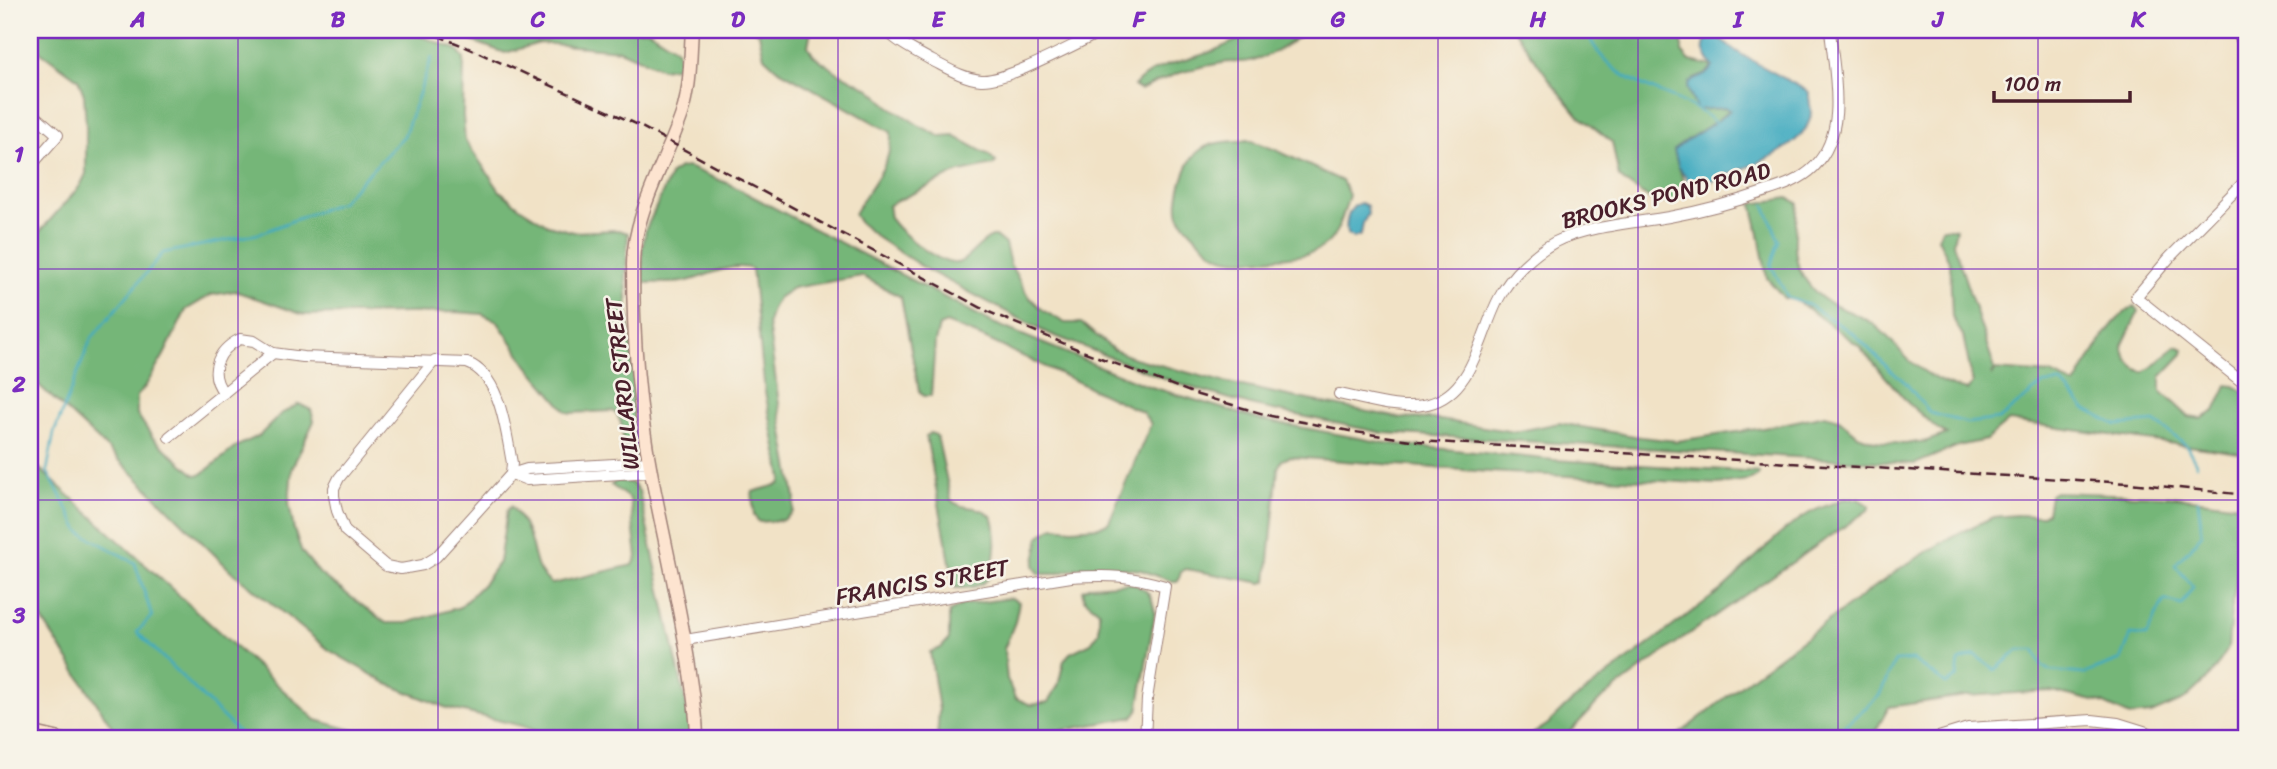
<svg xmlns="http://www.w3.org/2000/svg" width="2277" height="769" viewBox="0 0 2277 769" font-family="Sriracha,sans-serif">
<rect width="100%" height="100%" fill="#f7f3e8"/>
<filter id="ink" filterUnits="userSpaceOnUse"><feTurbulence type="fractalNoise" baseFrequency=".0143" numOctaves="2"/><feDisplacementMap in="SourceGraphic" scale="14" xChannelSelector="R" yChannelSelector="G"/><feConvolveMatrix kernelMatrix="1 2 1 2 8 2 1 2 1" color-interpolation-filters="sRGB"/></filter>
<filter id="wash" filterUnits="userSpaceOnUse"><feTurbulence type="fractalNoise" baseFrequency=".00686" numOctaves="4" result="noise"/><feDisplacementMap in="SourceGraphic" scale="28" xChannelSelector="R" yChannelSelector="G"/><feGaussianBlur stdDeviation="1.57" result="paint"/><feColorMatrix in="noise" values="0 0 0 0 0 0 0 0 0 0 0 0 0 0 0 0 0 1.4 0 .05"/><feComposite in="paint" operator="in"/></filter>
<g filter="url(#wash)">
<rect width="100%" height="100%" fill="#f1e2c6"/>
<g fill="#75b678" stroke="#606a52" stroke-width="2">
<path d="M30,30h374l52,19 8,10 -1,57 2,24 35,51 21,17 27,17 26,7 44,-2 10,3 -2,43 2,37 14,137 -3,5 -10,3c-11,-15 -1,-35 -16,-47l-43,2 -5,-3 -37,-44 -31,-45 -15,-7 -26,-2 -152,3 -69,-24 -24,4 -25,15 -22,45 -19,32 -8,9v18l16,24 42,37 7,-1 35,-28 22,-10 22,-22 18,-10 12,6 3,11 -22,47 -3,35 5,27 8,22 18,22 66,49h21l53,-16 24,-24 15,-21 8,-51 4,-5c10,11 17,24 21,40 4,17 5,27 20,38l81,-19 4,-8 -7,-58 -19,-14 6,-5 15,3 7,8 50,226 2,22h-133l-36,-13 -75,-18 -59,-24 -59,-34 -99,-80 -123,-122 -77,-71v-134l50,-57 6,-12v-48l-2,-31 -6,-16 -48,-35z"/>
<path d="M441,30h207l29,19 4,17 -19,3 -42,-19 -80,-7 -35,10z"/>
<path d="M754,30h57l-3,16 5,9 24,17 33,17 19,17 31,20 21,11 13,-1 35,19 7,7 -3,3 -37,8 -59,28 -9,5c1,1 1,9 2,11 6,14 55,53 70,45 14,-8 18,-20 35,-26l10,8 5,20 18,32 16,15 21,12h16l33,27 20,8 85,23 69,15 112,22 34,1 81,13 44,-9 81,14 37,4 86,-13 62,-13 14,4 19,16 16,6 30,3 23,-3 20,-7 -8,-4 -31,-27 -49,-57 -52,-38 -13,-8 -10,-2 -17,-20 -10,-54 -5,-20 36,-6 10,5c-2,23 -8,51 5,73 20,33 42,30 69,47 15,10 25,26 38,38 16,13 37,25 57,29l6,-6 -10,-48 -11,-19 -2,-54 -12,-25 4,-10h14l-3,15 42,126 -4,7 5,-6 55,4 24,11c15,-25 34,-67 60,-79l4,5 -17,35c4,13 8,22 22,26l11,-7 21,-19 8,3 -1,5 -22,23v14l28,26 12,2 14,-8 12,-26 7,1 13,7v61l-238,-33 -23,19 -28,6 -43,18 -532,-31 -129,-27 -75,-22 -134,-52 -118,-62 -49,-32 -19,-16 -5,-8c16,-30 38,-46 37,-82l-114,-63 -13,-12 -5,-23z"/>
<path d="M1258,30h48c-15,14 -36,27 -57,31 -9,2 -18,0 -27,2 -28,4 -57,14 -82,27l-6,-4c19,-23 53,-24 79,-35 15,-6 30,-14 45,-21z"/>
<path d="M1514,30h98l8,7h9l10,-7h43v22l8,9 23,5 -8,9 -11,4 3,30 28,-1 5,2c-17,16 -38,25 -56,40 4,15 10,27 10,42 -3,3 -5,6 -8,8 -17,10 -45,-13 -57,-23l-7,-35 -34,-27 -26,-32z"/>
<path d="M1249,140l27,10 66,31 7,14c-13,48 -21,60 -72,63 -18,1 -41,5 -59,-3 -9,-4 -33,-28 -38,-38 -7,-14 5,-55 18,-65 13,-12 35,-10 51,-12z"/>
<path d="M688,167l41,17 264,139 152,62 116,35 124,23 169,17 205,12 -1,4 -10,4 -30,4 -229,-12 -199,-15 -8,3 -4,8 -11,113 -5,2 -76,-14 -5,3 -3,9h-7l-30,-11 -29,-3h-30l-27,7h-16l-5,-8 6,-30 14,-9 18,2 27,-2 10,-5 42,-98 -9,-12 -158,-74 -38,-15 -7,3 -4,16 -4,54h-7l-5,-5 -18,-94 -39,-21 -69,12 -15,10 -6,11 -4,14 14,103 13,72 -2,14 -10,8 -24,2 -5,-7 -2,-23 28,-8 2,-6 -17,-86 -13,-123c-23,-8 -48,10 -70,13 -12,2 -27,0 -39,1l-1,-33 4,-21 25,-55 8,-6z"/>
<path d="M930,433l6,2 2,5 13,60c11,11 30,4 40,16 8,10 4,55 -4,64 -9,8 -20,8 -32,8l-29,-152z"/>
<path d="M30,460l286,260 69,19h-265l-90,-138z"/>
<path d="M2055,492l113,4 79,10v29l-5,10 -11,68 -3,36 -17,26 -27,25 -33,14 -21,2 -28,-13 -51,-12 -86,5 -76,11 -18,32h-198l81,-64 148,-108 53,-32 38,-18 24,-2 23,1 7,-3 3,-18z"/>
<path d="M1843,499h15l12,7 -2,4 -185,128 -83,62 -37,39h-38l23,-15 17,-17 156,-117c29,-25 53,-56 87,-76 10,-6 24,-10 35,-15z"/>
<path d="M1131,583c17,7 20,10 24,29l-17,99 -5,6 -118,22h-78l2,-29 -9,-58 11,-4 8,-9v-27l13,-7 49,-7 8,4 -4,20 -11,27 3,30 8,19 16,7 17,-3 10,-16 6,-26 6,-7 21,-10 8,-11v-21l-15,-12 -2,-9 8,-4z"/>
</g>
<g fill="#40aac0" stroke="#456476" stroke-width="2">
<path d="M1713,34c28,24 64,39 96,58 -1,10 4,17 1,27 -12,38 -79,51 -113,69l-5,-1 -14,-21 -4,-16c18,-15 39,-24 56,-40l-5,-2 -28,2 -10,-22 2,-6 16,-7 8,-8c-9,-15 -13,-15 -5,-32z"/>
<path d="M1361,203l6,3 1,8 -5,9 -2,12 -7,3 -7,-4c-2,-12 1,-28 14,-31z"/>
</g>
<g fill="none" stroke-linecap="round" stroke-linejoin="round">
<g stroke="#40aac0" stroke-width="2.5">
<path d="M1586,30c27,65 88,54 132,95"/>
<path d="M1755,162l9,18"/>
<path d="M1765,205l14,36 -8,24 17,33 21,7 45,29 36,36 15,12 25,31 38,10 31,-4 44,-35 19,-1 23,26 31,16 39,-3 31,23 11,20"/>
<path d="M245,739l-108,-107 15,-16 -17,-53 -55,-31 -33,-61 7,-38 37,-94 72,-86 95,-19 83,-32 63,-66 28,-79"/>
<path d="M1835,739l1,-6 43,-37 16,-35 18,-1 33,24 11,-7 2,-16 16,-6 20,15 24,-20h15l8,16 8,5 34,3 37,-14 10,-25 15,1 18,-36 17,5 12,-18 -18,-22 27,-31 -4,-34"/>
</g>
</g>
</g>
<g filter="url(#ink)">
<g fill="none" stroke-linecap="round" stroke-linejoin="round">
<defs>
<g id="street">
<path d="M886,30c12,13 29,21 45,30 16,8 31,18 50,20 26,2 97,-38 124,-50"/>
<path d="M30,111l28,24 -28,32"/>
<path d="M2247,179l-77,78 -34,40 111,89"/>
<path d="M435,360l-96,118 -5,10v8l3,15 8,20 41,35 15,3 22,-4 13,-8 75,-83 16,-5 122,-7"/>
<path d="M224,393c-17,-21 -6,-43 16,-54l14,2 19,12 30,4 164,6c34,12 39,70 45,100l-1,11"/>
<path d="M1339,394c27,5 61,17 89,10 46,-11 52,-71 71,-106 12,-23 34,-44 56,-56 32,-16 79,-19 114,-25 33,-6 66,-15 98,-26 16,-5 34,-11 47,-24 35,-36 20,-93 16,-137"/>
<path d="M169,437l104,-84"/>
<path d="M512,474l15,6 124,-8"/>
<path d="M685,640l386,-63c38,-2 57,-2 94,9l-18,113 -2,40"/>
<path d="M1932,739l36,-11 124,-8 26,3 29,9 16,7"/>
</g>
<g id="secondary">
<path d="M692,30c-2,28 -1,57 -10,84 -16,47 -49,101 -49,151 0,69 5,139 18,207 12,63 27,125 37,188 4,26 9,53 9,79"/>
<path d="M2237,30l10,17"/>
<path d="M30,732l30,7"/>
</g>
</defs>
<use href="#street" stroke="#9e8078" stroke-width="12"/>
<use href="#secondary" stroke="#9e8078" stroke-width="15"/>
<use href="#street" stroke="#fff" stroke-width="10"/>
<use href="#secondary" stroke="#fde4d0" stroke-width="12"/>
<path stroke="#4a1f2b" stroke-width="2.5" stroke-dasharray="10 5" stroke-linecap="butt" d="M423,30l43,17 168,76 355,189 88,37 121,46 73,21 84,16 63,9 710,42 119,12"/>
</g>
</g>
<path fill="none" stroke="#7b2cbf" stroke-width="2" stroke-opacity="0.55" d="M238,30v709M438,30v709M638,30v709M838,30v709M1038,30v709M1238,30v709M1438,30v709M1638,30v709M1838,30v709M2038,30v709M30,269h2217M30,500h2217"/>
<g text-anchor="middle" stroke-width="5" stroke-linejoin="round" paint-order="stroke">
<g font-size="23" fill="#4a1f2b" stroke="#f7f3e8">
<text transform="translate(1666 195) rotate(-14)" y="8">BROOKS POND ROAD</text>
<text transform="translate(622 384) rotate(-96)" y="8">WILLARD STREET</text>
<text transform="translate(922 582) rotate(-10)" y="8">FRANCIS STREET</text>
</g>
</g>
<rect width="2277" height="769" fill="none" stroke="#f7f3e8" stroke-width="77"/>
<path d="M1994 91v10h136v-10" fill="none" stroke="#4a1f2b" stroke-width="3.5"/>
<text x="2004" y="91" font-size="21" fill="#4a1f2b" stroke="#f7f3e8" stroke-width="5" paint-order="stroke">100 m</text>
<rect x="38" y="38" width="2200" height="692" fill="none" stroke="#7b2cbf" stroke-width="2.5"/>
<g font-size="23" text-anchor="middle" font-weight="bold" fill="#7b2cbf">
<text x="138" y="27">A</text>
<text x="338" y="27">B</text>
<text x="538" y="27">C</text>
<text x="738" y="27">D</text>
<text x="938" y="27">E</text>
<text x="1139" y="27">F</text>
<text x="1338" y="27">G</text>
<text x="1538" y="27">H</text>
<text x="1738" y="27">I</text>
<text x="1938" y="27">J</text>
<text x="2138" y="27">K</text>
<text x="19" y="162">1</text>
<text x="19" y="392">2</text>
<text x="19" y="623">3</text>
</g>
</svg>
